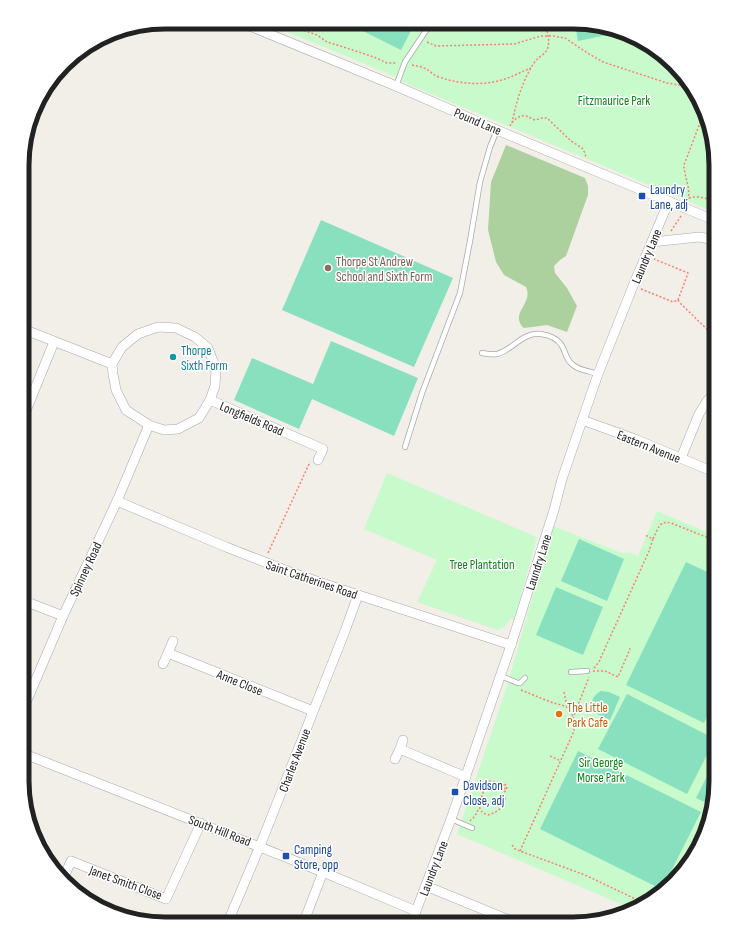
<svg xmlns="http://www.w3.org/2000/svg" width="738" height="946" viewBox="0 0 738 946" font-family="'Sofia Sans Condensed',sans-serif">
<rect width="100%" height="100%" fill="#f2efe9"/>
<path fill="#add19e" d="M506,145l79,33 3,8v9l-22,61 -6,4 -6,6 1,7 12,15 10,18 -10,26 -20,-7 -23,3c-2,-1 -3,-3 -4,-5 -6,-12 13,-21 6,-36l-22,-12 -8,-13 -8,-32 3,-48z"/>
<g fill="#c8facc">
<path d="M263,22l329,1 61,23 44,48 19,71v48l-304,-127 -23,-12z"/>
<path d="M387,473l150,64 -23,84 -2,-2h-2c-3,6 -6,9 -13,11l-80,-28 20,-42 -73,-31z"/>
<path d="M657,511l59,25v254l-24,70 -48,45 -12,4 -175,-75 48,-142 48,-166 69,27h5l2,-1 9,4z"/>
</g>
<g fill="#88e0be">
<path d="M347,23h68l-14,27z"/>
<path d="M575,23h17l19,7 1,4 -34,7z"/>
<path d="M321,220l132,58 -39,89 -132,-57z"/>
<path d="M331,341l87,37 -24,58 -82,-37 -13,30 -65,-29 18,-42 61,26z"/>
<path d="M579,539l45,20 -17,42 -46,-20z"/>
<path d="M686,562l30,14v123l-12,24 -78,-38z"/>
<path d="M556,587l47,20 -20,48 -47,-20z"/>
<path d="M601,691l8,1 11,5 -10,23c-5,-2 -11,-4 -15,-8 -7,-7 -2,-17 6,-21z"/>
<path d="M627,694l88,45 -28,55 -89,-45z"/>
<path d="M578,751l123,61 -38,75 -2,2 -121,-60z"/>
<path d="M716,758v32l-5,15 -15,-7z"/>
</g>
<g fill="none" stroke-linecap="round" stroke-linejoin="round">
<defs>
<g id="service">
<path d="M396,86l9,-24 26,-39"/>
<path d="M482,353c5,1 10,2 15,1 16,-4 25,-22 44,-20 8,1 17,5 21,12 3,5 4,12 8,16 6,8 19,9 28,12"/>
<path d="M405,447l17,-54 38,-100 10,-52 10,-59 10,-35 7,-17"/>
<path d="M571,672l16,-1"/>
<path d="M501,676l17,7h2l5,-5"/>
<path d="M451,819l21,9"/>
</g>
<g id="minor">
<path d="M240,22l156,64 101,44 219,91"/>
<path d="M652,242l47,-5 6,1 11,5"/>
<path d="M23,329l89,35 1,10 3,16 10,20 23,15 15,5 14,-1 21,-11 11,-18 113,49 -5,11"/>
<path d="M112,364l10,-17 16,-13 20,-7 18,1 19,9 13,11 8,21 -1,17 -5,14"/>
<path d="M23,418l31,-76"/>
<path d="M582,420l53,19 81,34"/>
<path d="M681,458l18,-44 8,-13 9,-9"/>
<path d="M117,501l109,46 64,25 38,13 183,60"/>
<path d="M22,600l41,16"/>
<path d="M173,641l-5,12 145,58"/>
<path d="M163,664l5,-11"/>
<path d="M22,712l41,-96 54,-115 32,-76"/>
<path d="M403,740l-3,9 66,28"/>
<path d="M22,753l301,119 93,39"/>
<path d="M395,759l5,-10"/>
<path d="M64,877l7,-16 95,38 35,-76"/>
<path d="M426,886l93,38"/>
<path d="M227,924l33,-78 85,-215 13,-36"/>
<path d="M303,924l20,-52"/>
<path d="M411,924l40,-105 60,-174 43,-135 8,-31 36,-105 35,-88 36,-85"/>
</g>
</defs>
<use href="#service" stroke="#a9a9a9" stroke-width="6"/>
<use href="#minor" stroke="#a9a9a9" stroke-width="10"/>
<g stroke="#fa8072" stroke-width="1.5" stroke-dasharray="2 2" stroke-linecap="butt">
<path d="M286,22l5,4 26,9 10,7 10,3 37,12 13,6h10"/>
<path d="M427,42l9,4 78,-2 27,-8h12l12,2 24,16 14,8 64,21 19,3 3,-1"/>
<path d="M412,65c4,1 8,1 12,3 6,2 8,7 15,9 23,8 47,9 69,1 8,-3 15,-7 23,-10"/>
<path d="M512,123c4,-20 10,-42 22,-60 4,-7 12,-8 14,-16 2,-8 -1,-17 -4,-24"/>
<path d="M510,126c2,-5 10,-12 16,-10 3,1 6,3 9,4l7,-2h5l24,23 11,7 3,5 1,5"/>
<path d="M689,198c9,-3 19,1 27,4"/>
<path d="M688,200c3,-12 -4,-24 -4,-35l19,-50"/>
<path d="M671,231l10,-15"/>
<path d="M641,289l32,13 5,-2 10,-27 -34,-14"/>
<path d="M678,300l2,3 36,35"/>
<path d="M653,539c5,-10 6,-19 18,-16l45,18"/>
<path d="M268,553l42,-91"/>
<path d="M594,668l5,-6 3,-7 47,-104 4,-12 -8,-4"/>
<path d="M593,671h12l13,6 12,-28h-1"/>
<path d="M521,690l32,13 9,2 6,3"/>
<path d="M564,692l3,14 4,5 2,7"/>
<path d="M550,756l11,5"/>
<path d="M489,781l14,2 4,3c0,4 -3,5 -3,9 0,5 2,1 1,6 -3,8 -10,12 -17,14 -13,-4 -8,-13 -5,-22 2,-6 1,-9 6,-12z"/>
<path d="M503,784l2,4 -1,4"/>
<path d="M470,821l5,-5 4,-8"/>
<path d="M512,845l3,4 5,2 65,24 61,29"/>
<path d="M520,851l54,-120 -1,-13 16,-41"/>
</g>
<use href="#service" stroke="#fff" stroke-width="4.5"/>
<use href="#minor" stroke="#fff" stroke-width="9"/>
</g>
<g fill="#1a4fb4" stroke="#fff" stroke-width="1.5">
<rect x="638" y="192" width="8" height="8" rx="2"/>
<rect x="451" y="788" width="8" height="8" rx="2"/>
<rect x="282" y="852" width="8" height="8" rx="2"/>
</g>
<circle fill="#8d6e63" stroke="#fff" stroke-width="1.5" cx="328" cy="268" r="4"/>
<circle fill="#0f9aa8" stroke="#fff" stroke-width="1.5" cx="173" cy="357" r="4"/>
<circle fill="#e8710a" stroke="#fff" stroke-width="1.5" cx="559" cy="714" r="4"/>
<g text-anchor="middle" stroke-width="3" stroke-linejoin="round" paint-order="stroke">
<g font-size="13" fill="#0c8416" stroke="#fff">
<text x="614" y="105">Fitzmaurice Park</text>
<text x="482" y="569">Tree Plantation</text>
<text x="601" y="767">Sir George<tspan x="601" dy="15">Morse Park</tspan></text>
</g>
<g font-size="13" fill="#222" stroke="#fff">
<text transform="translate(478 121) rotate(23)" y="5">Pound Lane</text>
<text transform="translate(646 256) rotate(-67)" y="5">Laundry Lane</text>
<text transform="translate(252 418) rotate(23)" y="5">Longfields Road</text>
<text transform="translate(649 446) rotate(22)" y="5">Eastern Avenue</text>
<text transform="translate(538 562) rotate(-72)" y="5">Laundry Lane</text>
<text transform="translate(85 569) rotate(-65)" y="5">Spinney Road</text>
<text transform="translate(312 579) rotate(19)" y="5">Saint Catherines Road</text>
<text transform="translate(240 682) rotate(22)" y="5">Anne Close</text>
<text transform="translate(294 760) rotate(-69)" y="5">Charles Avenue</text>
<text transform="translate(220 830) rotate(21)" y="5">South Hill Road</text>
<text transform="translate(433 868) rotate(-69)" y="5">Laundry Lane</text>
<text transform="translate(126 882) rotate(20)" y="5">Janet Smith Close</text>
</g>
<g font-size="13" fill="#164399" stroke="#fff" text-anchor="start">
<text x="650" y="194">Laundry<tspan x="650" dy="15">Lane, adj</tspan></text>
<text x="463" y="790">Davidson<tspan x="463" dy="15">Close, adj</tspan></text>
<text x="294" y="854">Camping<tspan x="294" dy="15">Store, opp</tspan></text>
</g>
<g font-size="13" fill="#785e54" stroke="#fff" text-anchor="start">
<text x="336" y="266">Thorpe St Andrew<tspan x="336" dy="15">School and Sixth Form</tspan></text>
</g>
<g font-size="13" fill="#0d838f" stroke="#fff" text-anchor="start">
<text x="181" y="355">Thorpe<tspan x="181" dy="15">Sixth Form</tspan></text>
</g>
<g font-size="13" fill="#c56008" stroke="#fff" text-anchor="start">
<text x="567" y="712">The Little<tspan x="567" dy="15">Park Cafe</tspan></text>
</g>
</g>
<path d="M0 0H738V946H0ZM165 29H573A136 136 0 0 1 709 165V781A136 136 0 0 1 573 917H165A136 136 0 0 1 29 781V165A136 136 0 0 1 165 29Z" fill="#fff" fill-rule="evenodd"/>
<path fill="none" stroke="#222" stroke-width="5" d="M165 29H573A136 136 0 0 1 709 165V781A136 136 0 0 1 573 917H165A136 136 0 0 1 29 781V165A136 136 0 0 1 165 29Z"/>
</svg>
